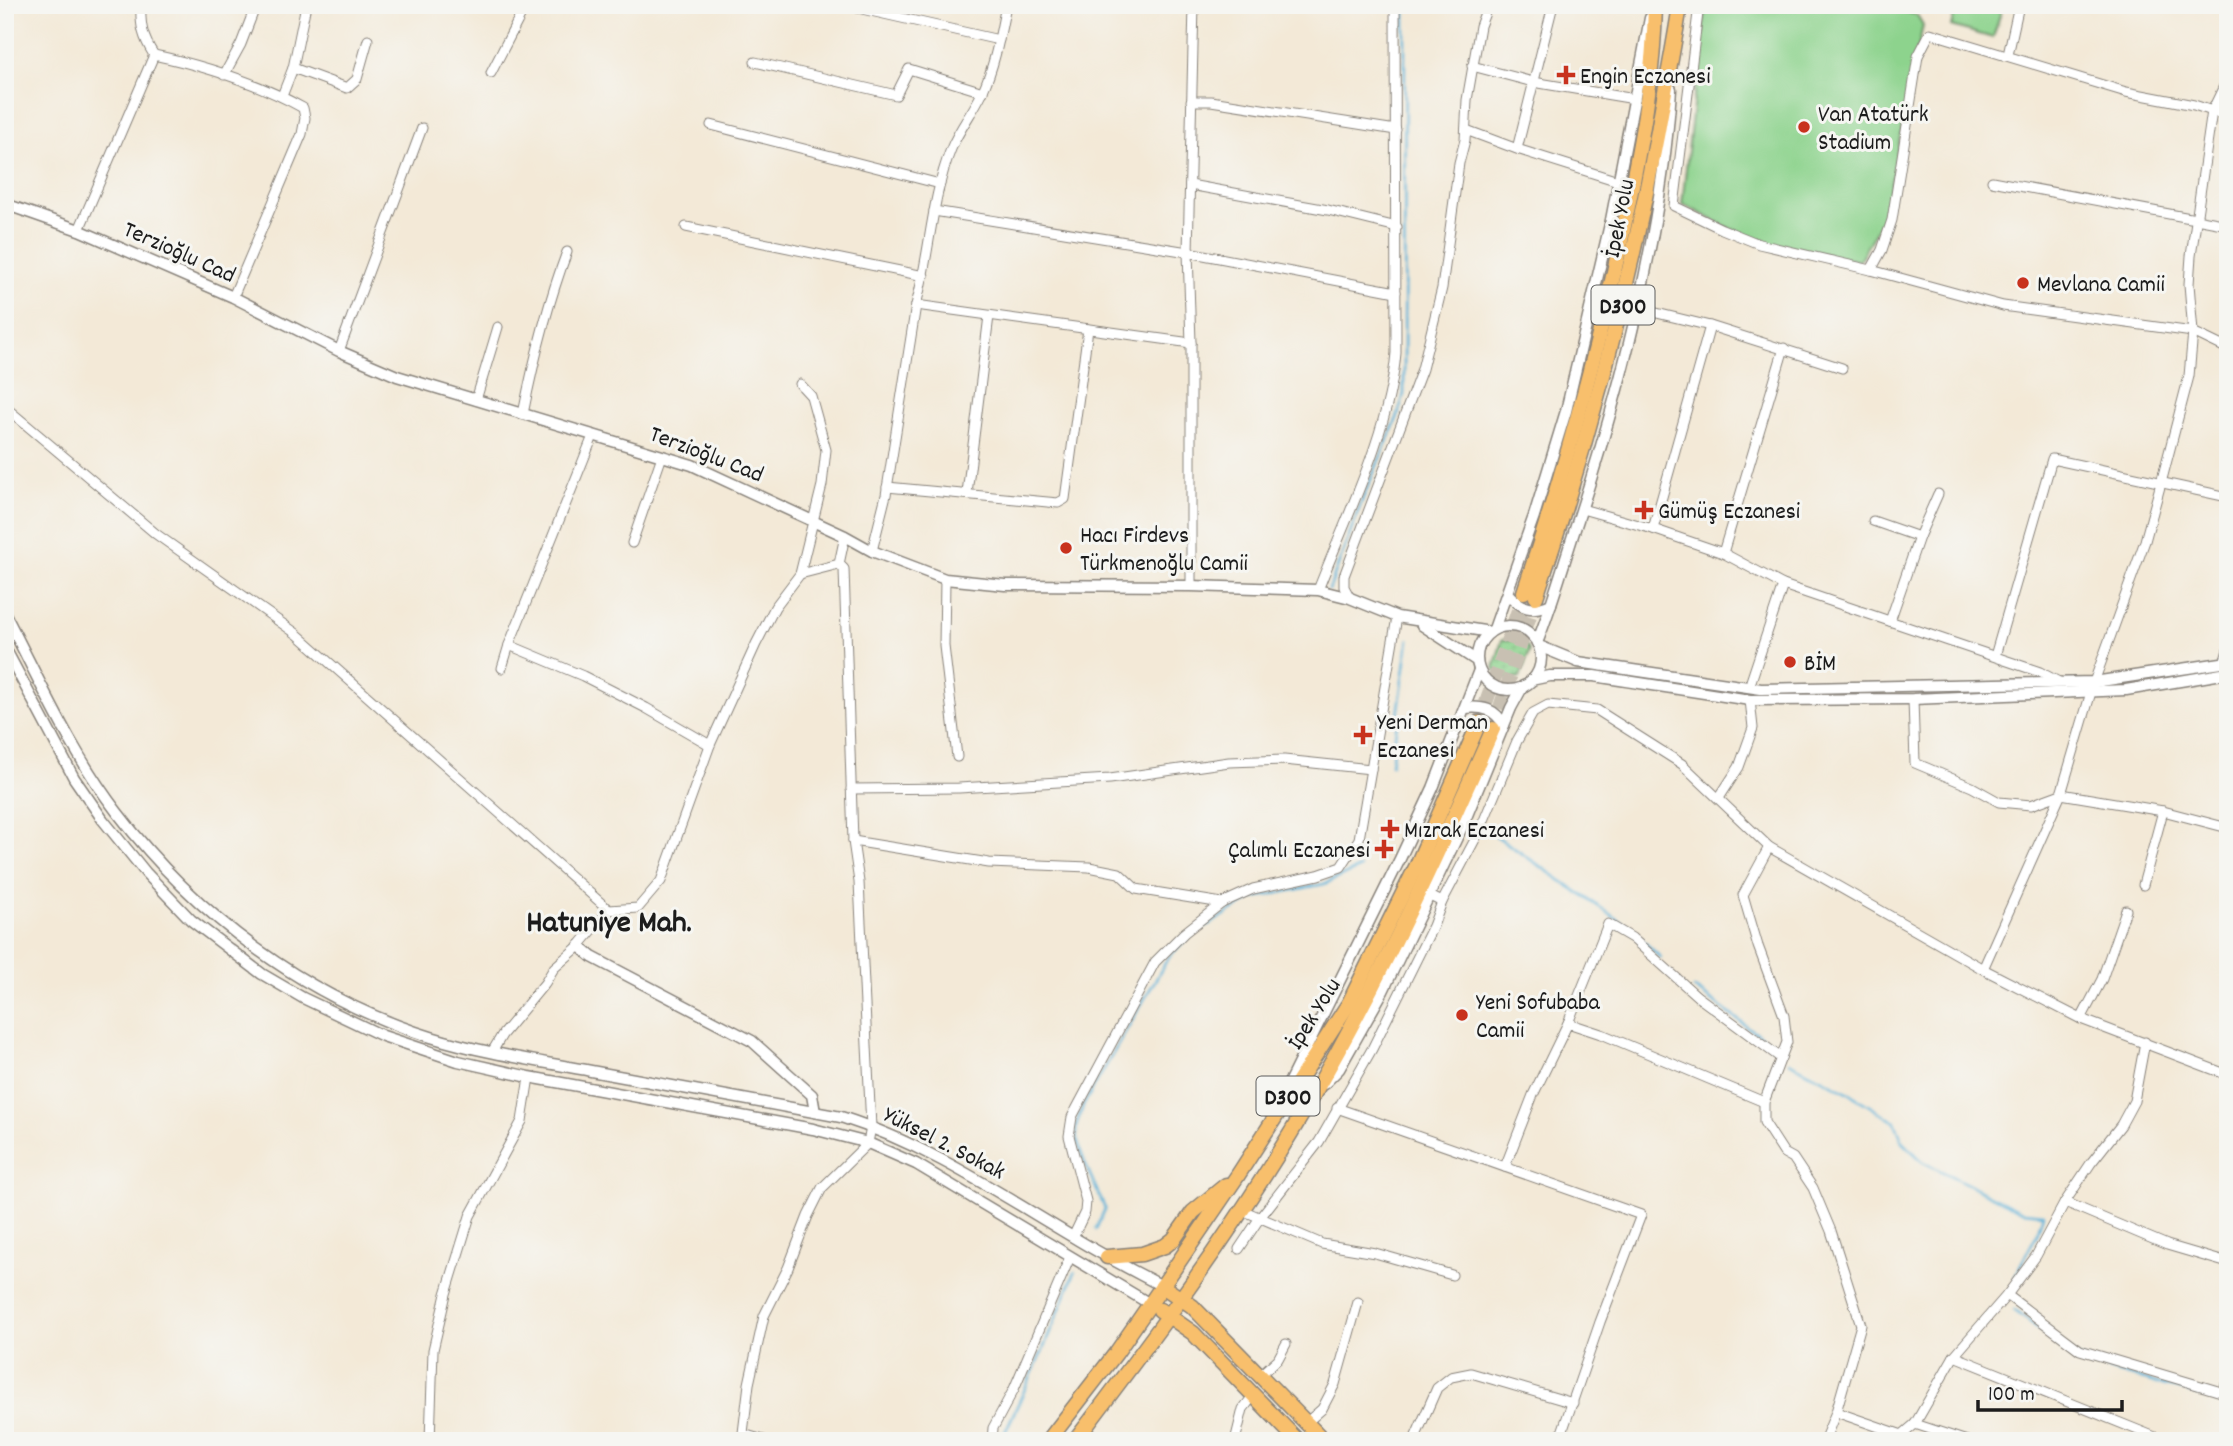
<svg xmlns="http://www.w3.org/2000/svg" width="2233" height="1446" viewBox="0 0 2233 1446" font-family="Dekko,sans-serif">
<defs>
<pattern id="grass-dots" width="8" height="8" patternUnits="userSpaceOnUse" patternTransform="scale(1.75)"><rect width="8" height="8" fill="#8dd38d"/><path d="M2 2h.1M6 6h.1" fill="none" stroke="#79b579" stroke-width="1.8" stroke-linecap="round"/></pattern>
</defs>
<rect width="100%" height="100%" fill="#f6f6f2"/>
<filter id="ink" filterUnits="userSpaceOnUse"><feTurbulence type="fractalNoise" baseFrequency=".0143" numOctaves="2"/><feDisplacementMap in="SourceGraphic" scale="14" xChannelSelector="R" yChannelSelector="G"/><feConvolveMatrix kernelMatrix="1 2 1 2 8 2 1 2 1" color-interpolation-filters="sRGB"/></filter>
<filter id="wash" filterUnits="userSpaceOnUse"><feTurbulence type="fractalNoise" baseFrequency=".00686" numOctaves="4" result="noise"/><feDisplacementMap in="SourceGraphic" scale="28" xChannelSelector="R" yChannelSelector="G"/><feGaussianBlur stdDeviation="1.57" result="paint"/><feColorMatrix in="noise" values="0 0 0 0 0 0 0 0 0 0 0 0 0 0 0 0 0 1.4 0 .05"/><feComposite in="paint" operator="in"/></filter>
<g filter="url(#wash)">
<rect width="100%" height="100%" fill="#f3e9d7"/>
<path fill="url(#grass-dots)" stroke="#547854" stroke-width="2" d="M1508,639l12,2 8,6 1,6 -9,25c-12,5 -19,-1 -26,-10l8,-28z"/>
<g fill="#8dd38d" stroke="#547854" stroke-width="2">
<path d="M1707,5h177l33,10 6,10 -39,191 -25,45c-34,-7 -69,-9 -102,-21 -26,-9 -50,-24 -75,-36l18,-160z"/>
<path d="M1957,5h46l-10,33 -42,-12z"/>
</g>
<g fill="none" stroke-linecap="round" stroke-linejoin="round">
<g stroke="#5cb2d9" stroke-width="2.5">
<path d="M1329,590l34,-92 35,-82 6,-22 1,-389"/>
<path d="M1391,764l18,-125"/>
<path d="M1492,833l135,93 34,32"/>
<path d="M1694,988l80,58"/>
<path d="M1789,1062l55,28 51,32 8,20 20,20 101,50 19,2 -6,20 -23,43"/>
<path d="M1096,1229l9,-20c-7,-18 -30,-62 -29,-79 0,-8 5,-18 8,-26l84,-146 21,-22 65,-38 70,-14 36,-16"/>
<path d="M2014,1310l59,45 36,15 119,33"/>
<path d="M1001,1441l41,-89 33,-80"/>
</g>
</g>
</g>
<g filter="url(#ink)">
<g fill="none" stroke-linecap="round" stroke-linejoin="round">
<g stroke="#c8c0b2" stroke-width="14" stroke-dasharray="14 7" stroke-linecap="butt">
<path d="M1479,723l45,-130"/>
<path d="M1493,729l43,-132"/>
</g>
<defs>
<g id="minor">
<path d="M141,5c-1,21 2,33 13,50 51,11 104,28 149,53l2,10 -3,16 -69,163"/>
<path d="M844,5l155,35"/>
<path d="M1699,5l-25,201 48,23 37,15 112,26 132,36 190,26 35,17"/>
<path d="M2008,55l11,-50"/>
<path d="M755,62l141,33 13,-26 74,23"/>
<path d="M1472,66l61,16 102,17"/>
<path d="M293,68l54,20 10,-9 11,-39"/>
<path d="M491,73l35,-68"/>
<path d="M224,75l17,-31 15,-39"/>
<path d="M282,96l11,-28 13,-63"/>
<path d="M1191,101h20l185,29"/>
<path d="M711,125l229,59"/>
<path d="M1466,130l51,19 101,32"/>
<path d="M1517,149l36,-144"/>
<path d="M1992,181l236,44"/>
<path d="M1190,185l138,25 69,17"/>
<path d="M934,211l254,41 208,40"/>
<path d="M686,227l238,49"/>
<path d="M79,230l75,-175"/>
<path d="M1871,270l11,-20 10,-30 26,-164 12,-23 196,59 68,13 34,11"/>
<path d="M916,305l275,38"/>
<path d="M1636,308l74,18 132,42"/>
<path d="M339,351l83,-223"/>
<path d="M476,400l22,-73"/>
<path d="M5,407l151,127 141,100 312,276"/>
<path d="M523,414c11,-55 24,-109 44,-162"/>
<path d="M593,436l-84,209 74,31 63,32 64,37"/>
<path d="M887,487l171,16 7,-4 23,-170"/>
<path d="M967,493l22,-177"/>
<path d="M1582,509l71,20 70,24 60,32 257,87 19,10"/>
<path d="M1873,521l46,16"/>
<path d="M1653,529l57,-203"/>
<path d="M632,543l30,-87"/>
<path d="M872,551l14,-56 30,-190c14,-51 15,-106 35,-156 8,-20 22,-37 31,-56 13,-28 18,-58 24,-88"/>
<path d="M1723,553l61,-205"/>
<path d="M800,574l39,-10 6,-28"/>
<path d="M945,579l-1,67 13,111"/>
<path d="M1191,586v-243l-3,-91 6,-247"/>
<path d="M1318,590c29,-75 71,-157 78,-237l-1,-348"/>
<path d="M1350,598l-6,-11v-11l78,-207 20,-81 17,-125 6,-23 2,-40 13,-74 8,-21"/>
<path d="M1890,621l29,-84 19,-43"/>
<path d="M1995,656l57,-197 176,38"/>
<path d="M2224,663l4,-13"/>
<path d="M502,668l7,-23"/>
<path d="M1749,687l34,-102"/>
<path d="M1913,699l2,64 57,24 27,15 32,3 30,-11 102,17 65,17"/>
<path d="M851,789l108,-1 151,-9 119,-17 55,-2 87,9"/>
<path d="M1719,798l20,-31 14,-39 -3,-28"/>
<path d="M853,841l136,22 100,4 30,6 17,16 86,14"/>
<path d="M1769,847l-26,48 15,51 26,70 3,26 -23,60v20l20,31 9,5 20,30 18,43 30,94 -25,87 -12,29"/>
<path d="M2143,885l20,-74"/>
<path d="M1430,896l12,6 38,-72 37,-89 16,-28 15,-8 49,5 85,54 87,83 214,122 98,50 147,56"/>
<path d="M1983,969l78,-175 33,-112 51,-141 16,-58 28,-107 4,-44 -4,-48 2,-28 21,-145 16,-33"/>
<path d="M2081,1019l21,-40 24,-69"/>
<path d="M1568,1023l36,12 160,67"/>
<path d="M492,1052l10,-17 43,-52 9,-15 25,-22 30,-36 29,-2 23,-27 49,-136 46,-101 19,-37 25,-33 22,-89 4,-35 -15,-54 -11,-12"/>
<path d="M1337,1108l304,107 -41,107 -41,119"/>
<path d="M1505,1167l28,-72 35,-72 40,-99 24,14 66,59 83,61"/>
<path d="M2065,1202l102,43 61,18"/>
<path d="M1242,1210l80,34 53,9 77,22"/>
<path d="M1073,1237l12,-25 1,-11 -17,-65 3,-19 83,-155 29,-29 38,-30 31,-14 65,-14 23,-8 18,-28 38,-222"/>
<path d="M1239,1249l20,-30 60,-77 53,-93 61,-123 9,-24"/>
<path d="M2007,1295l73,55 148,44"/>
<path d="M1954,1356l211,85"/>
<path d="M1259,1376l19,-17 8,-15"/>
<path d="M2223,1392l5,-13"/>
<path d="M1836,1412l66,23 13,-11 52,17"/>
<path d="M1306,1423l16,-14 13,-25 23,-82"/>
<path d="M1915,1424l39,-68 53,-61 29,-39 29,-54 26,-39 30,-38 13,-24 11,-59"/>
<path d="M743,1434l24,7"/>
<path d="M430,1441l3,-91 13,-56 24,-78 52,-95 7,-44"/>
<path d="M742,1441l7,-57 15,-68 24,-48 20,-52 14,-28 46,-45 3,-16 -12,-245 -6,-41 -9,-272 -5,-5"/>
<path d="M992,1441l1,-13 21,-39 56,-132"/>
<path d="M1235,1441l8,-32 10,-13"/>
<path d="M1349,1441h9"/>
<path d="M1412,1441l3,-3 22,-50 14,-11 20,-4 102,30"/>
</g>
<g id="tertiary">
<path d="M5,204l74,26 154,67 106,54 58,25 295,89 153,71 27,15 73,28 60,6 186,1 127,4 32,8 47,19 93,15"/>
<path d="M1508,594c14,15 24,18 43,10"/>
<path d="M5,614c35,67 66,138 112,198 79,104 189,186 314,225 52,16 107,24 160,34 84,15 167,31 250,46 85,27 156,75 232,120 29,18 59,33 89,49"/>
<path d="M1422,625l55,36"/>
<circle cx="1509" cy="658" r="32"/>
<path d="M1494,629l40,-113 32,-105 45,-191 39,-202"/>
<path d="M1537,643c15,-38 26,-78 39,-117 45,-137 86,-292 95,-437"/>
<path d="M1539,646l39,16 183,27 333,-7 134,-20"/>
<path d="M5,648l69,130 29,42 43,53 45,47 71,54 41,24 80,38 75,25 71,16 284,52 55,14 48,21 234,140"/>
<path d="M1531,680l19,-4h44l156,24 163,-1 213,-9 102,-17"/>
<path d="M1465,708c18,-2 30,1 39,17"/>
<path d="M579,946l13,11 160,84 60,54 3,17"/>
<path d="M1324,1084l15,-15 44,-78 80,-166 48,-117 12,-22"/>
<path d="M1281,1099l118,-238 34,-73 46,-118"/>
</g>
<g id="trunk">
<path d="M1524,592c42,-126 77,-252 103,-381 14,-70 27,-134 28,-206"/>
<path d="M1536,597c52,-153 93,-308 122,-466 7,-42 16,-84 22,-126"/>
<path d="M1107,1257l35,-3 23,-8 9,-7 19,-27 33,-27"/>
<path d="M1162,1286l30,20 132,135"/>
<path d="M1160,1310l33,23 105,108"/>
<path d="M1048,1441l68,-88 34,-49 88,-129 111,-172 68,-138 62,-142"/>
<path d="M1075,1441c66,-87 133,-176 191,-268 90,-141 160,-292 227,-444"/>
</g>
</defs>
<use href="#minor" stroke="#88827a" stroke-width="11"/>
<use href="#tertiary" stroke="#88827a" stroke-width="13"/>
<use href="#trunk" stroke="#88827a" stroke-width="17"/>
<use href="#minor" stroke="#fff" stroke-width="9"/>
<use href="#tertiary" stroke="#fff" stroke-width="10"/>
<use href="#trunk" stroke="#f8bf6c" stroke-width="14"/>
</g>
</g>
<g fill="#c8321e" stroke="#f6f6f2" stroke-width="2.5">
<path d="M1562.5 64.5h7v7h7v7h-7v7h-7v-7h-7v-7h7z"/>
<circle cx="1804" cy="127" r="7"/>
<circle cx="2023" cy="283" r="7"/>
<path d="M1640.5 499.5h7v7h7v7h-7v7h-7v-7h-7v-7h7z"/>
<circle cx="1066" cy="548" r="7"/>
<circle cx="1790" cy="662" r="7"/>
<path d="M1359.5 724.5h7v7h7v7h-7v7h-7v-7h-7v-7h7z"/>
<path d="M1386.5 818.5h7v7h7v7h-7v7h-7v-7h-7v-7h7z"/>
<path d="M1380.5 838.5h7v7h7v7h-7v7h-7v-7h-7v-7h7z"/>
<circle cx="1462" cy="1015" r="7"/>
</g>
<g text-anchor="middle" stroke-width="6" stroke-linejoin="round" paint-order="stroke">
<g fill="#f6f6f2" stroke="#5d5d5c" stroke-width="2">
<rect x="1591.5" y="285.5" width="63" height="39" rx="5"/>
<rect x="1256.5" y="1076.5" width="63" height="39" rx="5"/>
</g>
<g font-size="23" font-weight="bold" fill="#1c1c1c">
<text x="1623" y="313">D300</text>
<text x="1288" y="1104">D300</text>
</g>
<g font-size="24" fill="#1c1c1c" stroke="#f6f6f2" text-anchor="start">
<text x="1580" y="83">Engin Eczanesi</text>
<text x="1818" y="121">Van Atatürk<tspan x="1818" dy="28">Stadium</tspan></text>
<text x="2037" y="291">Mevlana Camii</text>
<text x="1658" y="518">Gümüş Eczanesi</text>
<text x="1080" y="542">Hacı Firdevs<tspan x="1080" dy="28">Türkmenoğlu Camii</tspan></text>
<text x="1804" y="670">BİM</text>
<text x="1377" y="729">Yeni Derman<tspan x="1377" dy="28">Eczanesi</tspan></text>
<text x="1404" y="837">Mızrak Eczanesi</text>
<text x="1370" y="857" text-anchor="end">Çalımlı Eczanesi</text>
<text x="1476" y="1009">Yeni Sofubaba<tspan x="1476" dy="28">Camii</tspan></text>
</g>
<g font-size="24" fill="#1c1c1c" stroke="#f6f6f2">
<text transform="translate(1618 218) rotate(-79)" y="8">İpek Yolu</text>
<text transform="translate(180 251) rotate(24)" y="8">Terzioğlu Cad</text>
<text transform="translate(707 453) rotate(21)" y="8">Terzioğlu Cad</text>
<text transform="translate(1313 1013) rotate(-58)" y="8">İpek Yolu</text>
<text transform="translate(945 1142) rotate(27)" y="8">Yüksel 2. Sokak</text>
</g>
<g font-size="32" font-weight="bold" fill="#1c1c1c" stroke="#f6f6f2">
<text x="609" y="931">Hatuniye Mah.</text>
</g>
</g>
<rect width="2233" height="1446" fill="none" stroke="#f6f6f2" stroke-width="28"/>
<path d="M1978 1400v10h144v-10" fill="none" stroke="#1c1c1c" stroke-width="3.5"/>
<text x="1988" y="1400" font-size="21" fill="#1c1c1c" stroke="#f6f6f2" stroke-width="5" paint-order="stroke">100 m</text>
</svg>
